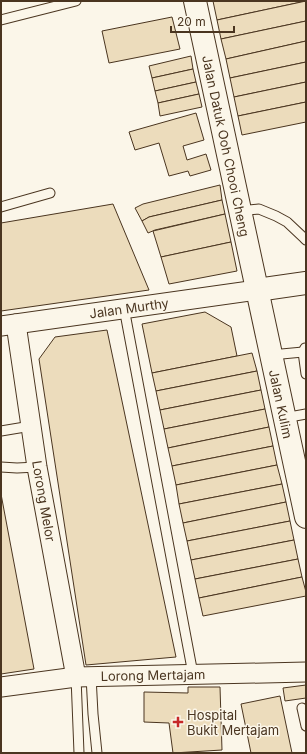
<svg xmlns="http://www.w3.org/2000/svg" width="307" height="754" viewBox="0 0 307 754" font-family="Inter,sans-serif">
<rect width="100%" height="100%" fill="#fbf6e9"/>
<g fill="#ecdcbc" stroke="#4a3520">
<path d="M213,1h93l-89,19z"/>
<path d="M306,1v20l-85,18 -4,-19z"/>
<path d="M172,17l8,32 -71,14 -7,-32z"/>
<path d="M306,21v20l-80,18 -5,-20z"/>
<path d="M306,41v21l-76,16 -4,-19z"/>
<path d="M191,56l2,13 -41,9 -3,-12z"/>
<path d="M306,62v20l-72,15 -4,-19z"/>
<path d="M193,69l3,13 -41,9 -3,-13z"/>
<path d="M196,82l3,12 -41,9 -3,-12z"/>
<path d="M306,82v20l-68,14 -4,-19z"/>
<path d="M199,94l3,13 -42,9 -2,-13z"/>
<path d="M306,102v20l-64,13 -4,-19z"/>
<path d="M196,113l8,27 -21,6 4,14 19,-6 5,16 -21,6 -2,-5 -19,5 -10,-33 -24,7 -6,-18z"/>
<path d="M220,185l2,15 -73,17 -7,4 -7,-13 8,-4z"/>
<path d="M222,200l3,14 -70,16 -7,3 -6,-12 7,-4z"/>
<path d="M113,204l36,86 -148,21v-88z"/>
<path d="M225,214l6,28 -70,15 -8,-26z"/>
<path d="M231,242l6,29 -68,13 -8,-27z"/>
<path d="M205,312l26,15 6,29 -85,17 -10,-49z"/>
<path d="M107,330l69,327 -90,8 -47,-306 16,-22z"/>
<path d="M252,353l5,18 -101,20 -4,-18z"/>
<path d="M257,371l4,19 -101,20 -4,-19z"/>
<path d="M261,390l4,19 -101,20 -4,-19z"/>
<path d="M265,409l4,18 -101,21 -4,-19z"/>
<path d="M269,427l4,19 -101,20 -4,-18z"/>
<path d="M273,446l4,19 -101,20 -4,-19z"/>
<path d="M277,465l5,19 -103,20 -3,-19z"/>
<path d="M282,484l4,18 -103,21 -4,-19z"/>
<path d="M1,494l33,175 -33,5z"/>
<path d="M286,502l4,19 -103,20 -4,-18z"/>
<path d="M290,521l4,19 -103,20 -4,-19z"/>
<path d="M294,540l4,19 -103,20 -4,-19z"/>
<path d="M298,559l4,18 -103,21 -4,-19z"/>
<path d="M302,577l4,15v4l-103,20 -4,-18z"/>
<path d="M306,685v13l-21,3 -2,-13z"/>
<path d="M188,687h32l2,63 -49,3 -4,-30 -25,-1v-30l44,1z"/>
<path d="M280,696l12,57h-41l-10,-49z"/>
</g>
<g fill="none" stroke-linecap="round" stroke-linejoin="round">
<defs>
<g id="service">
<path d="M1,20l75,-19"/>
<path d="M1,207l49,-14"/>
<path d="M240,211l19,-2 17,7 11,6 17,16 2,2"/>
<path d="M124,308l69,366"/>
<path d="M305,348l-2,4 3,22"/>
<path d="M271,355l32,-3"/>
<path d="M284,418l22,-4"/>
<path d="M1,431l30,-5"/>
<path d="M1,467l16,1 20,-1"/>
<path d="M91,676l2,38 4,39"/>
<path d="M76,677l3,76"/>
<path d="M302,708l4,18"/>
</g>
<g id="minor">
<path d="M16,324l21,143 39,210"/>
<path d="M1,326l256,-36"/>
<path d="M1,687l75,-10 230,-5"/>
</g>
<g id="primary">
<path d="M195,1l111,516"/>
<path d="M257,290l49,-7"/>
</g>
</defs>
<use href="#service" stroke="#4a3520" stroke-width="11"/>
<use href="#minor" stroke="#4a3520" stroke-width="21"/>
<use href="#primary" stroke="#4a3520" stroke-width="24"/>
<use href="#service" stroke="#fbf6e9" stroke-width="9"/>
<use href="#minor" stroke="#fbf6e9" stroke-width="19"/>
<use href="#primary" stroke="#fbf6e9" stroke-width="22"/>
</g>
<path fill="#c62828" stroke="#fbf6e9" stroke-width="1.5" d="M176 716h4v4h4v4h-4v4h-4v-4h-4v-4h4z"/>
<g text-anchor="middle" stroke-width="3" stroke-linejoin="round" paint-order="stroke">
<g font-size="13" fill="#4a3520" stroke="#fbf6e9">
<text transform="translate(226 146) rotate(78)" y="5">Jalan Datuk Ooh Chooi Cheng</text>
<text transform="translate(129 308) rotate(-8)" y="5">Jalan Murthy</text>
<text transform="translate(281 404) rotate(78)" y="5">Jalan Kulim</text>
<text transform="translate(44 501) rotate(80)" y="5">Lorong Melor</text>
<text transform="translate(153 675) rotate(-1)" y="5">Lorong Mertajam</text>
</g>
<g font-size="13" fill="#4a3520" stroke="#fbf6e9" text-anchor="start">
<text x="187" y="720">Hospital<tspan x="187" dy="15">Bukit Mertajam</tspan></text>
</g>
</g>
<rect width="307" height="754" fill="none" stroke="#4a3520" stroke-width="4"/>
<path d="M171 26v6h63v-6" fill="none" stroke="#4a3520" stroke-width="2"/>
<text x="177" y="26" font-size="12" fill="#4a3520" stroke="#fbf6e9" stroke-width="3" paint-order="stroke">20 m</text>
</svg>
